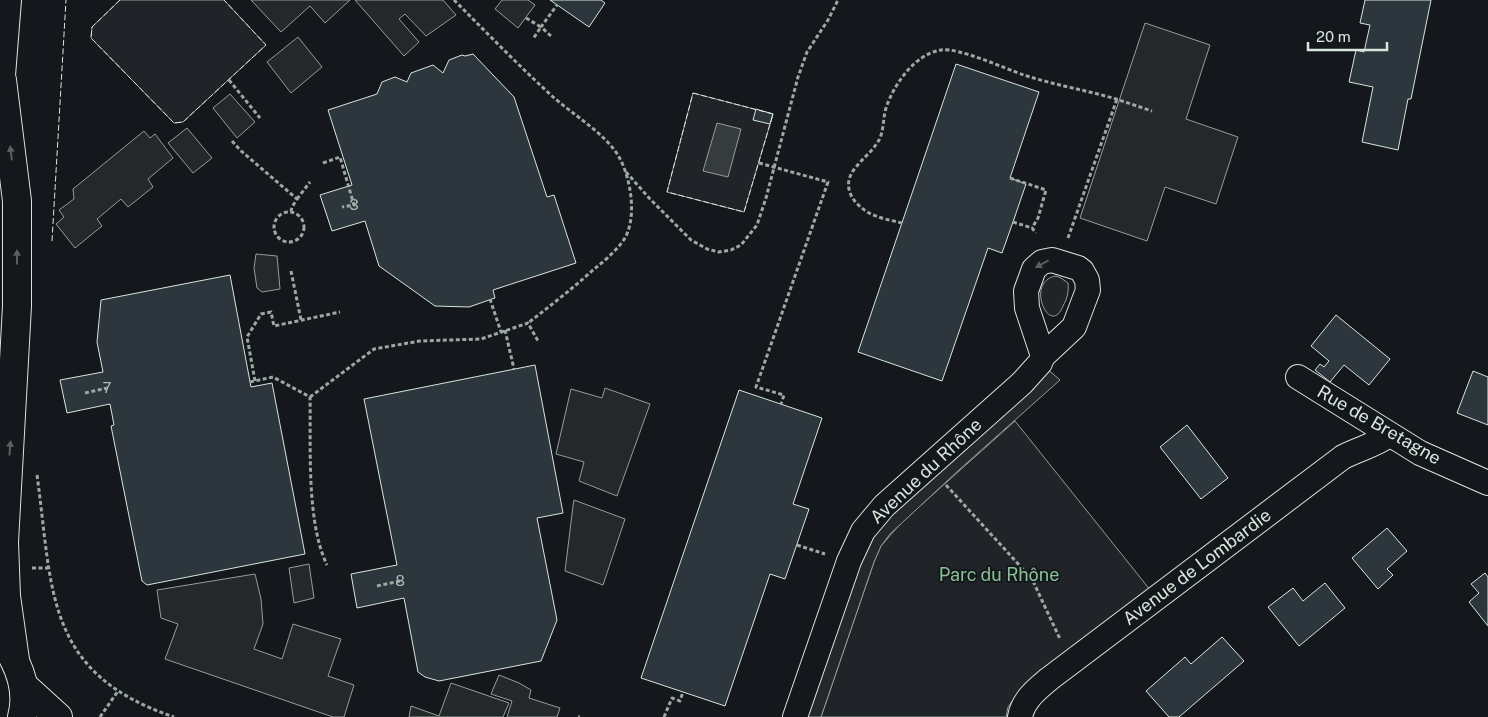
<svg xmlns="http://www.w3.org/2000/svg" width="1488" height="717" viewBox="0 0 1488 717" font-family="'Public Sans',sans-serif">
<rect width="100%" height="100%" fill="#14181c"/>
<g fill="#202428" stroke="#939e99">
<path d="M120,0h104l42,45 -83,77 -9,1 -83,-85 1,-11z"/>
<path d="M693,93l80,21 -29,98 -77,-20z"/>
<path d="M1056,276l5,2 7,5c1,9 -1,16 -5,23 -13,33 -39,-25 -7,-30z"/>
<path d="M1015,421l136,170 -135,105 -8,11 -2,10h-185l53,-155 7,-16 20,-23z"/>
</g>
<g fill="#24282b" stroke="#939e99">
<path d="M251,0h99l-25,23 -15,-17 -29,26z"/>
<path d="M355,0h88l13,15 -30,21 -21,-22 -6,5 20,23 -15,14z"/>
<path d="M502,0h26l7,5 -17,23 -23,-19z"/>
<path d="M1145,23l65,22 -24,74 52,18 -22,67 -51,-17 -18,54 -67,-23z"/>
<path d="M298,37l24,30 -31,26 -24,-31z"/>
<path d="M230,94l25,28 -18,16 -24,-30z"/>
<path d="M187,128l25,30 -19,15 -25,-30z"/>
<path d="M144,131l6,7 5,-4 18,24 -25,21 5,8 -25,20 -7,-8 -24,20 5,7 -27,22 -19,-24 8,-7 -5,-7 15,-11 -1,-10z"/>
<path d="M256,254l21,2 3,33 -18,3 -5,-4 -3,-20z"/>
<path d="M1040,363l20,17 -100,89 -70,65 -9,12 -7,16 -53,155h-26l61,-172z"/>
<path d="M605,388l45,16 -33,92 -38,-15 5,-19 -28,-8 15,-65 31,9z"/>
<path d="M574,500l51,19 -22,66 -38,-14 8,-65z"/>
<path d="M309,564l5,34 -20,5 -5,-35z"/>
<path d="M255,574l6,25 2,25 -9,25 28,10 11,-35 48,15 -13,37 26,9 -10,32h-11l-168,-58 13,-35 -17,-6 -4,-28z"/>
<path d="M499,675l20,8 12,7 -2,8 31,10 -3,9h-50l5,-16 -21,-7z"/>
<path d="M451,683l58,20 -6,14h-94l2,-11 28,10z"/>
</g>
<path fill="#363b3e" stroke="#939e99" d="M717,123l24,6 -13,48 -25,-6z"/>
<g fill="#2c363c" stroke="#d8e6dc">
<path d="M550,0h51l4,3 -16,24z"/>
<path d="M1365,0h66l-20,99h-3l-10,51 -36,-8 11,-55 -24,-5 7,-32 8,2 6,-27 -10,-2z"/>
<path d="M473,54l41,43 33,100 7,-2 22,68 -83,27 2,8 -26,9 -34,-1 -56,-40 -14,-45 -33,10 -12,-36 32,-10 -24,-75 49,-16 5,-12 13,-5 12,5 4,-9 22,-8 10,8 6,-13 13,-5 3,1z"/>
<path d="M956,64l83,28 -29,86 16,6 -13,38 -11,31 -14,-5 -46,133 -84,-29z"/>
<path d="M756,109l17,5 -3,10 -17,-4z"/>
<path d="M230,275l21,112 21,-4 33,171 -158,31 -5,-4 -31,-155 3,-1 -4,-21 -43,9 -7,-33 43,-8 -6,-30 4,-42z"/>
<path d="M1336,315l54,44 -21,26 -25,-20 -14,17 -15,-12 5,-6 4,3 5,-6 -18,-15z"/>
<path d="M535,365l28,148 -26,5 20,102 -16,41 -102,20 -14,-4 -7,-5 -14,-74 -47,10 -6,-34 46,-9 -33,-166z"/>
<path d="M1473,371l15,6v48l-31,-12z"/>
<path d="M739,390l83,28 -29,86 16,5 -24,70 -15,-5 -45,132 -84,-28z"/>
<path d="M1187,425l41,53 -27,21 -41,-52z"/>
<path d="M1387,528l20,23 -20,18 6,6 -15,14 -26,-31z"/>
<path d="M1485,573l3,4v49l-19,-24 10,-9 -8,-9z"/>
<path d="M1325,583l20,25 -46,38 -31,-39 25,-19 10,13z"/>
<path d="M1222,637l22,24 -65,56h-10l-23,-26 39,-34 6,7z"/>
</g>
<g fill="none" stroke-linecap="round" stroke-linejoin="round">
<defs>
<g id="street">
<path d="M1298,377l122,76 68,30"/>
<path d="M795,717l54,-156 14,-30 21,-25 138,-123 18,-20 3,-7 31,-29 14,-37 -1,-10 -5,-9 -4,-3 -26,-8 -10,2 -8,7 -8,22 1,17 16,48"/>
<path d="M1020,717c3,-17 17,-28 29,-38l294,-222c15,-8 33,-12 46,-22"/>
</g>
<g id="secondary">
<path d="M2,80l15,121v105l-13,236 2,54 9,64"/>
<path d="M0,88l7,-88"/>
<path d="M6,645c14,23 23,46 16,72"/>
<path d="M25,687l33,30"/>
</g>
</defs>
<use href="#street" stroke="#d8e6dc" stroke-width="26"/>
<use href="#secondary" stroke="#d8e6dc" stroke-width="30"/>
<g stroke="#9da8a2" stroke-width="3" stroke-dasharray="4 2.5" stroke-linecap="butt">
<path d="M454,0c32,32 64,65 98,96 20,18 54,38 67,61 12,21 19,63 4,84 -8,11 -20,21 -30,29 -21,19 -43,36 -65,53"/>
<path d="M526,18l15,9 -8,12"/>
<path d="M551,36l-10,-9 16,-22"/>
<path d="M229,80l31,38"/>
<path d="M232,141l8,9 57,49 -5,8 -1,4"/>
<path d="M323,163l17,-6 14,48 -12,2"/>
<path d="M759,163l69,19 -72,205 28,8 -3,9"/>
<path d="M626,172l24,27 41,41 16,9 12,3 12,-2 10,-5 16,-20 9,-27 32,-121 9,-25 21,-32 10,-20"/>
<path d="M1010,178l36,12 -8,28 -6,10"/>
<path d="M297,199l13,-17"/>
<circle cx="289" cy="227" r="15"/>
<path d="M1013,222l19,6 4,5"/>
<path d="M902,223c-12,-3 -26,-5 -36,-12 -17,-11 -24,-28 -10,-44 8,-10 19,-18 24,-29 4,-10 3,-20 6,-30 8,-24 29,-54 55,-58 17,-3 65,19 83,25 30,10 62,15 92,24 12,4 24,8 36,12"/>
<path d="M1068,238l49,-139"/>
<path d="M291,271l10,49"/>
<path d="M490,299l11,33"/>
<path d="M505,330l9,39"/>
<path d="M255,381l-8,-44 14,-23 10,-2 3,14 66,-14"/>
<path d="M250,382l23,-5 37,20c1,50 -4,124 17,168"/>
<path d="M85,393l22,-5"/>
<path d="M310,397l64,-48 46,-8 61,-2 47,-16 10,18"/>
<path d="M37,475c16,116 7,198 137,242"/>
<path d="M946,485l86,94 28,60"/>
<path d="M797,545l28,9"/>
<path d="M32,568h16"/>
<path d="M377,586l23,-5"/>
<path d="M100,717l18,-26"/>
<path d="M578,717h2"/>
<path d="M664,717l8,-19 8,3 3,-9"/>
</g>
<use href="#street" stroke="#14181c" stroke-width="24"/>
<use href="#secondary" stroke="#14181c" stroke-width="28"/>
<g stroke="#d8e6dc" stroke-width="1" stroke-dasharray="6 2.5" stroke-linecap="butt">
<path d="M120,0l-28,27 -1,11 83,85 9,-1 83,-77 -42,-45"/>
<path d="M693,93l80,21 -29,98 -77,-20z"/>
<path d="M52,241l14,-241"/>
</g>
</g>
<defs><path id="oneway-solid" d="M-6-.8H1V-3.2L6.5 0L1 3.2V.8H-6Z" transform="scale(1.25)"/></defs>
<g fill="#59605f">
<use href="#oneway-solid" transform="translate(11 153) rotate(-97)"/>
<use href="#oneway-solid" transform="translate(17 257) rotate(-90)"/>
<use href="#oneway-solid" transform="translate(1042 264) rotate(151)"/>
<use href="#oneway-solid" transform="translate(10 448) rotate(-86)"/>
</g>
<g text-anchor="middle" stroke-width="4" stroke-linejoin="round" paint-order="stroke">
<g font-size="15" fill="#adbab4">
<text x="354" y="210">3</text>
<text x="107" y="393">7</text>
<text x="400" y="586">8</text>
</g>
<g font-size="18" fill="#d8e6dc" stroke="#14181c">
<text transform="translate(1379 425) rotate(30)" y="6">Rue de Bretagne</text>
<text transform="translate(926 471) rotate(-43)" y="6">Avenue du Rhône</text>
<text transform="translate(1197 567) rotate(-37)" y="6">Avenue de Lombardie</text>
</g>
<g font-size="18" fill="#8ac095" stroke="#14181c">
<text x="999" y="581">Parc du Rhône</text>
</g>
</g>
<path d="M1308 42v8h79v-8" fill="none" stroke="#d8e6dc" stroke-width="2.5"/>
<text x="1316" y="42" font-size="15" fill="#d8e6dc" stroke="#14181c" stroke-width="4" paint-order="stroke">20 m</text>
</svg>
